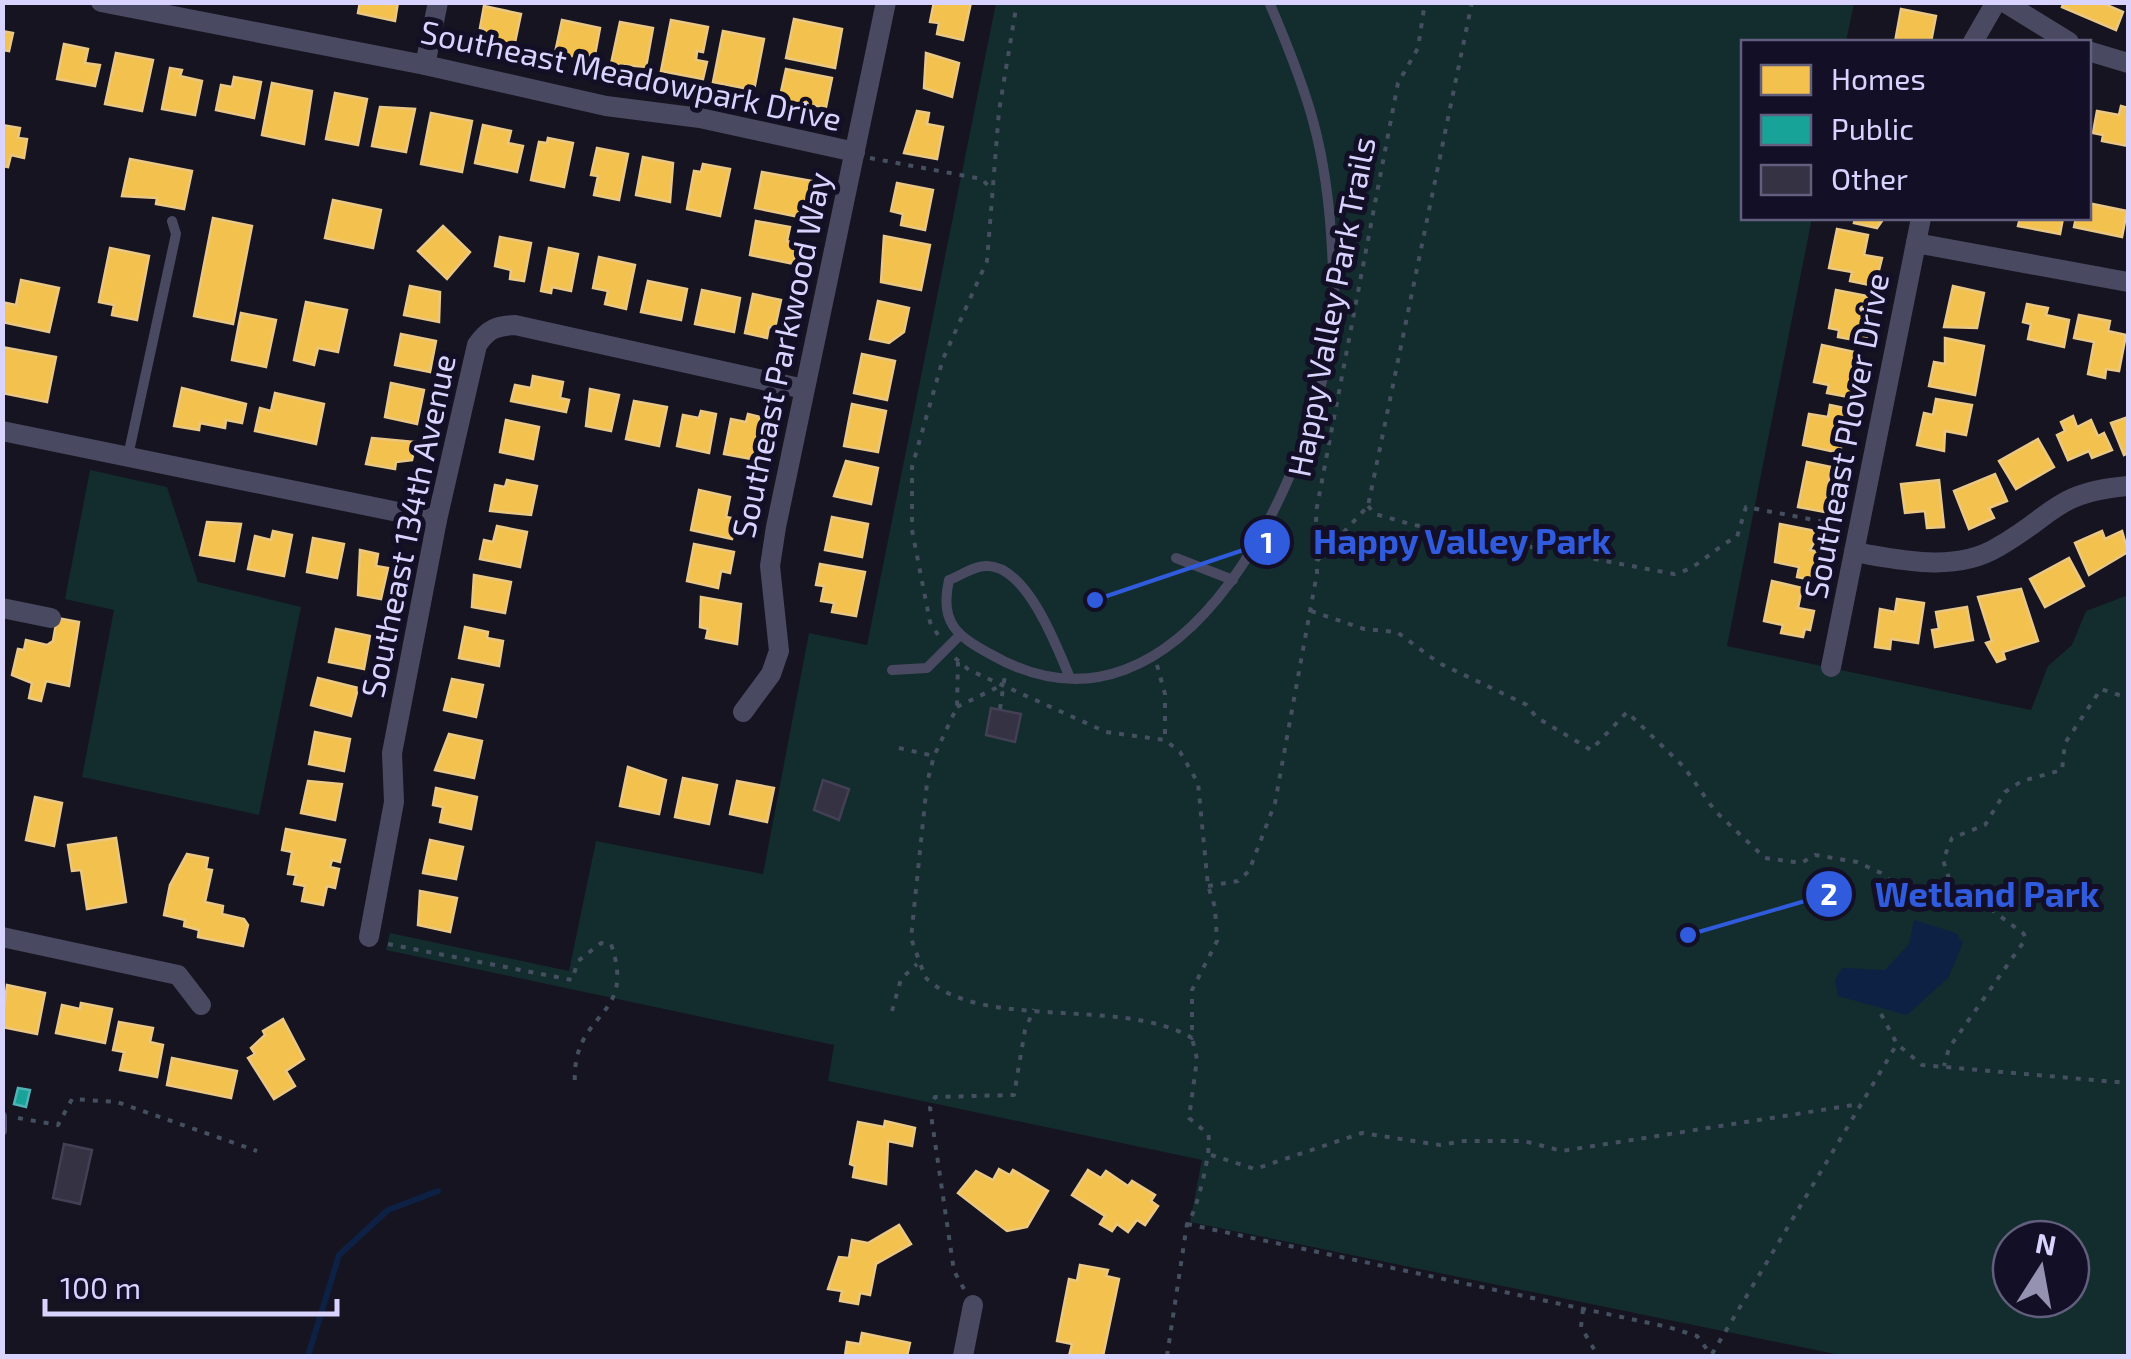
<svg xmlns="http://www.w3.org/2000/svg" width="2131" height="1359" viewBox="0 0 2131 1359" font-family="'Exo 2',sans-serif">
<rect width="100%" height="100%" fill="#161421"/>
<g fill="#132c2d" fill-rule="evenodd">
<path d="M996,3h858l-8,39h-102v176h68l-85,428 304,64 17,-44 24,-21 14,-34 42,-16v761h-283l-655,-134 12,-62 -374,-79 6,-36 -448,-95 4,-17 179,38 27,-130 167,33 46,-241 58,12zM2011,1239h60v60h-60z"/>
<path d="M90,470l77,17 31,95 103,25 -42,208 -177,-38 32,-167 -49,-11z"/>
</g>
<path fill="#0d2144" d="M1914,920l42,13 7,10 -15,35 -41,37 -69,-19 -3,-16 7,-12 43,2 24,-26z"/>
<g fill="#f2c14e" stroke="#eac783" stroke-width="2.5">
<path d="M360,2h38l-3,19 -37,-8z"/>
<path d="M934,2h37l-8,38 -26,-6 2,-11 -9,-1z"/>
<path d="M2064,2h36l23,10 -7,18 -54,-23z"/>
<path d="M484,6l37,8 -7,33 -31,-6 2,-12 -5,-1z"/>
<path d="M1901,9l35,7 -5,26h-36z"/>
<path d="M794,19l48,10 -7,39 -49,-10z"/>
<path d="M562,20l38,8 -6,32 -39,-7z"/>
<path d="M671,20l37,7 -5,25 -6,-1 -1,9 11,2 -4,17 -42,-8z"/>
<path d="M620,22l33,6 -7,39 -35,-3z"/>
<path d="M2,31l11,2 -4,18 -7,-1z"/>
<path d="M723,31l41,8 -10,51 -41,-8z"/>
<path d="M64,44l24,5 -3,14 15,2 -5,21 -38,-7z"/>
<path d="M116,53l37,7 -11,51 -37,-7z"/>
<path d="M926,53l33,10 -7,34 -28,-9z"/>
<path d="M170,68l12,2 -2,6 22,5 -7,34 -33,-6z"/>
<path d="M786,69l46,9 -6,29 -47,-6z"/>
<path d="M234,77l27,5 -7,36 -38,-8 5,-25 11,2z"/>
<path d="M272,83l40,8 -8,53 -42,-9z"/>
<path d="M335,93l32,6 -9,46 -32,-6z"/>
<path d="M2121,106l7,2v38l-26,-5 1,-6 -10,-2 4,-22 22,4z"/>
<path d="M380,107l35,2 -9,43 -34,-6z"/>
<path d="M917,111l12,2 -2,11 16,3 -6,32 -33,-6z"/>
<path d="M431,113l41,8 -10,51 -41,-8z"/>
<path d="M2,125l18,3 -2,10 9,1 -3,19 -13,-3 -3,12 -6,-1z"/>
<path d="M483,125l28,6 -3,12 15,3 -6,26 -42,-9z"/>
<path d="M548,138l25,5 -9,44 -33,-7 8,-38 8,1z"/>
<path d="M597,148l31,6 -9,46 -25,-5 4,-19 -7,-1z"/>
<path d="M643,157l30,6 -3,39 -34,-7z"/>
<path d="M130,159l62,12 -8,38 -28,-5 1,-6 -35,-2z"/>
<path d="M703,164l27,5 -10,47 -33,-7 7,-38 7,1z"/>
<path d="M762,172l50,9 -8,37 -49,-10z"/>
<path d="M897,183l36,7 -8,40 -24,-5 2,-11 -12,-3z"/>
<path d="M333,200l48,10 -8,38 -48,-10z"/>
<path d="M2088,203l39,8 -5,26 -48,-10 2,-9h12z"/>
<path d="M213,218l39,8 -19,98 -39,-8z"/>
<path d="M1855,218h29l-7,10 -23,-5z"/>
<path d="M2020,218h43l-3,16 -42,-8z"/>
<path d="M756,221l34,6 -3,14 11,3 -4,20 -44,-9z"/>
<path d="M443,226l27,26 -23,27 -29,-28z"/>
<path d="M1837,229l31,6 -4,20 18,3 -5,20 -5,-1 -2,8 -20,-4 2,-9 -23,-4z"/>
<path d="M884,236l46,9 -9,45 -40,-8z"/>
<path d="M500,237l31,6 -7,38 -14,-2 1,-9 -16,-4z"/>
<path d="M110,248l39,8 -12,64 -25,-5 2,-10 -15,-3z"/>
<path d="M549,248l29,6 -7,37 -19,-4 -1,6 -10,-2z"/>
<path d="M599,257l36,8 -9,44 -21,-5 3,-13 -15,-3z"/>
<path d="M21,280l38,8 -10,44 -47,-10v-20l14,3z"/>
<path d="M648,281l39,8 -6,31 -40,-8z"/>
<path d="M410,286l30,6 -1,30 -35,-7z"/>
<path d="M1953,286l31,7 -7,35 -33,-1z"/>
<path d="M702,290l38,8 -6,34 -39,-8z"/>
<path d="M1836,290l31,6 -5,23 8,2 -4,21 -28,-5 1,-7 -10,-2z"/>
<path d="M753,294l28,6 -6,28 -6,-1 -2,11 -22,-5z"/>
<path d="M878,301l31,7 -5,24 -15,11 -19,-4z"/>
<path d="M306,302l41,8 -9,42 -20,-4 -4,17 -20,-5z"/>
<path d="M2027,304l21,4 -2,7 23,5 -5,27 -36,-8 3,-15 -8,-2z"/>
<path d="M241,313l35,7 -10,47 -34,-7z"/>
<path d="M2079,315l31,6 -2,10 18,4 -7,36 -13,-2 -1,9 -17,-4 6,-32 -20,-4z"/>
<path d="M401,334l35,7 -6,31 -35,-7z"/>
<path d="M1945,338l39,8 -9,49 -46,-9 5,-24 11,2z"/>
<path d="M1822,345l37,8 -5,45 -27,-5 2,-8 -15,-3z"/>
<path d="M2,347l54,10 -9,45 -45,-9z"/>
<path d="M862,354l33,7 -8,39 -33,-7z"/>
<path d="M533,376l30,6 -3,16 9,2 -3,12 -55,-11 4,-16 16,3z"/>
<path d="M391,383l33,7 -7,34 -32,-7z"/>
<path d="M182,388l64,16 -4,19 -16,-3 -1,8 -25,-5 -1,7 -25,-4z"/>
<path d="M590,389l29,6 -8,36 -25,-5z"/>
<path d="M275,393l49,11 -8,40 -61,-13 5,-23 11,3z"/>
<path d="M1936,399l36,6 -6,30 -21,-4 -1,20 -27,-6 7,-32 9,2z"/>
<path d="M634,401l33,6 -8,39 -33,-7z"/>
<path d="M852,404l34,7 -8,41 -34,-6z"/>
<path d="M1830,405l19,4 -9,44 -37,-8 6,-31 19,3z"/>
<path d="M701,411l15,3 -7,39 -32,-7 6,-31 16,3z"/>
<path d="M748,414l12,3 -1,6 6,1 -8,36 -33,-6 7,-35 15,3z"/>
<path d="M2073,416l4,11 14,-7 7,16 6,-3 8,17 -20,8 -3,-7 -21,9 -11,-25 8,-4 -4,-9z"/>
<path d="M2128,417v36l-4,2 -13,-32z"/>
<path d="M506,420l33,7 -6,32 -33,-7z"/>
<path d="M372,438l44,4 -4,18 -16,2 -1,7 -29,-5z"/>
<path d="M2038,439l16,28 -38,22 -17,-28z"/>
<path d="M846,461l32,7 -7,36 -37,-8z"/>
<path d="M1807,462l24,5 -6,45 -27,-5z"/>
<path d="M1995,474l12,27 -18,7 5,10 -25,11 -15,-38z"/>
<path d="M507,480l30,6 -6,29 -41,-4 5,-26 10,2z"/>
<path d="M1939,480l5,47 -17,1 -2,-17 -20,2 -4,-29z"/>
<path d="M699,490l31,7 -4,20 11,2 -5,20 -41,-9z"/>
<path d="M832,517l36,7 -6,33 -37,-7z"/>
<path d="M207,522l34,2 -7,37 -34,-6z"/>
<path d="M1780,524l40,8 -10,18 13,3 -5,28 -21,-4 2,-10 -24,-5z"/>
<path d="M497,526l30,6 -7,35 -40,-8 4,-19 9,2z"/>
<path d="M273,531l19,4 -8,41 -36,-7 7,-33 16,4z"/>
<path d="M2102,531l3,8 17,-8 6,21 -39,23 -14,-32z"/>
<path d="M313,538l31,6 -7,34 -30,-6z"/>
<path d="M694,544l40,8 -4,21 -9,-2 -3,17 -31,-7z"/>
<path d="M360,550l18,4 -2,12 12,2 -7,31 -23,-4z"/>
<path d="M2069,558l15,28 -39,21 -15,-28z"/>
<path d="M820,564l45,8 -9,44 -24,-4 2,-9 -13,-2 3,-15 -8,-1z"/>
<path d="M474,575l37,7 -6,31 -33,-6z"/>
<path d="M1772,581l30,7 -4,20 16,3 -4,19 -5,-1 -2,8 -22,-4 2,-8 -19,-4z"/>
<path d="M2021,589l17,52 -35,11 2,7 -8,3 -11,-19 6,-2 -14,-44z"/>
<path d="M701,597l40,7 -4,40 -31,-6 2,-9 -8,-2z"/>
<path d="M1897,599l27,4 -6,40 -27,-4 -1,10 -15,-2 5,-38 15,3z"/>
<path d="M1967,607l6,33 -38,7 -3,-17 7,-1 -3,-17z"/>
<path d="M57,618l22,4 -10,64 -23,-5 -5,20 -12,-3 3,-15 -20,-8 6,-26 6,1 2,-10 21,5 6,-4z"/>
<path d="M465,627l23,5 -1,6 16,3 -4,25 -40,-8z"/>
<path d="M336,629l34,7 -6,33 -35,-7z"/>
<path d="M318,678l40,10 -7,28 -40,-11z"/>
<path d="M452,679l31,6 -7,32 -32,-7z"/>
<path d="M315,732l35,7 -6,32 -35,-7z"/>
<path d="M449,734l33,7 -8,37 -39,-8z"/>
<path d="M628,767l38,13 -7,34 -39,-8z"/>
<path d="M683,778l34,7 -8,39 -34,-7z"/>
<path d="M308,781l34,3 -7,36 -34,-7z"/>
<path d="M737,781l37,7 -7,34 -37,-8z"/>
<path d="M436,788l41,9 -6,32 -31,-7 3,-15 -10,-2z"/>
<path d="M35,797l27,6 -8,43 -28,-6z"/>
<path d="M286,829l59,11 -5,22 -8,-2 -2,7 9,2 -4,19 -8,-2 -4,19 -21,-4 3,-15 -11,-2 2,-9 -8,-1 4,-22 -10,-2z"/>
<path d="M116,838l10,64 -39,7 -6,-39 -9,1 -4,-26z"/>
<path d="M430,840l33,7 -7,32 -33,-6z"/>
<path d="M187,854l21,4 -2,11 6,1 -7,32 18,4 -1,8 22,5 4,6 -5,21 -45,-9 1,-7 -15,-4 1,-6 -21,-5 6,-30z"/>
<path d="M420,891l37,7 -7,34 -32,-7z"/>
<path d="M7,985l38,8 -8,41 -35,-7z"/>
<path d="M81,1003l31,6 -7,34 -49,-10 6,-28 18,4z"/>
<path d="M283,1019l21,40 -18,12 9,15 -21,13 -26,-41 7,-4 -4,-6 14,-13 -2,-4z"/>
<path d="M119,1022l34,6 -3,14 13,3 -6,32 -37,-7 4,-18 -11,-2z"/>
<path d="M172,1058l65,13 -6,27 -64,-13z"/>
<path d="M885,1121l30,7 -3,18 -24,-5 -2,43 -33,-7 2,-11 -5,-2 8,-42 26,5z"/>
<path d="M999,1169l11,6 3,-5 35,21 -21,36 -20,4 -49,-38 18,-22 17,9z"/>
<path d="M1088,1170l13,8 5,-7 22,15 4,-5 23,14 -4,6 7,5 -13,19 -8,-5 -9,12 -11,-8 -5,7 -12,-7 5,-8 -33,-21z"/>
<path d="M899,1225l12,19 -35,20 -6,31 -10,-2 -2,11 -18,-3 2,-10 -14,-2 11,-32 10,1 3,-18 16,3z"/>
<path d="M1080,1265l28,5 -2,6 13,3 -16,77h-34l3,-12 -15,-3 12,-62 8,2z"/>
<path d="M862,1333l48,10 -3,13h-62l2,-14 13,2z"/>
</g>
<path fill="#17a398" stroke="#51b2b7" stroke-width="2.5" d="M18,1088l12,2 -4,17 -12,-3z"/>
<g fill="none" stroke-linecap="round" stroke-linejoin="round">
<path stroke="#0d2144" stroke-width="6" d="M308,1356l31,-101 49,-45 50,-19"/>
</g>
<g fill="#343243" stroke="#433f54" stroke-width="2.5">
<path d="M991,708l30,6 -6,28 -29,-7z"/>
<path d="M823,780l26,9 -10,31 -25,-10z"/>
<path d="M64,1144l28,6 -12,54 -27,-6z"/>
</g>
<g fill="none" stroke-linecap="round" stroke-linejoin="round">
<g stroke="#44505f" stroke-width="4" stroke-dasharray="5 8" stroke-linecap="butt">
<path d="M870,158l112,21 11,12"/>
<path d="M1368,506l7,8 39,11 260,49c25,-5 40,-27 63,-37l9,-30 95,18"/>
<path d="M1317,561l51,-55 104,-504"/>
<path d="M1311,611l53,18 33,3 42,31 88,42 9,12 55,33 36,-38 57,55 31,44 50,47 36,5 14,-8 42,7 24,11 33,27 54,-8 56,42 1,6 -76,108 -5,18"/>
<path d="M938,635l-8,-13 -18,-92v-63l31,-108 44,-98 12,-150 18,-109"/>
<path d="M955,658l14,12 137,62 59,8 15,12 18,31 10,103 7,21 2,34 -25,49v48c-70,-42 -213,-6 -267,-61l-14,-39 16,-155 7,-27 23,-49 1,-45"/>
<path d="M1157,665l8,29v45"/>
<path d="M957,707l45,-22"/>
<path d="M1000,709l5,-34"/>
<path d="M899,748l35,8"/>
<path d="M1208,886l30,-5 11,-10 26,-68 42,-230 -1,-61 82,-429 20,-35 7,-46"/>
<path d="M1953,891l-10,-31 9,-22 33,-13 20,-33 17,-11 40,-11 3,-27 36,-54 27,9"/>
<path d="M388,944l184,36 6,-19 23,-18 10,1c27,78 -41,64 -36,142"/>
<path d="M892,1011l9,-32 16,-15"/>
<path d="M1881,1014l16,30 25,21 206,18"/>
<path d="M18,1118l40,7 14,-26 45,3 140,49"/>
<path d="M1211,1155l44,14 107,-36 78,12 24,-4h60l38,10 298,-47"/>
<path d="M1187,1224l481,103 29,9 15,20"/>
<path d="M964,1289l-10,-18 -24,-163 5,-11 79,-2 11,-65 9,-21"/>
<path d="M1583,1309l-2,18 17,29"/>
<path d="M1712,1354l185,-310"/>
<path d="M1167,1356l20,-132c9,-9 26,-77 21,-90l-19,-16 8,-59 -5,-21"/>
</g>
<g stroke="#4a4962" stroke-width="10">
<path d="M128,456l48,-222 -4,-13"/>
<path d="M1176,558l57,22"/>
<path d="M892,670l35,-2 32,-32"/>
<path d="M1070,678c-13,-31 -43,-112 -83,-112 -12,-1 -27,10 -38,14 -10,43 8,56 43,75 194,110 324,-188 342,-336 2,-22 -1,-46 -2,-69 -5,-101 -23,-155 -63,-248"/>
<path d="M2,1116v15"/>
</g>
<g stroke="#4a4962" stroke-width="20">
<path d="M101,2l324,63 181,41 94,12 155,34"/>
<path d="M2004,2l65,40"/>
<path d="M1973,42l23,-40"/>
<path d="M2088,51l40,12"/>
<path d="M425,65l13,-63"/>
<path d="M1916,243l212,39"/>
<path d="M2,431l435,89"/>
<path d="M1854,552c47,8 101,21 144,-5 58,-33 55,-54 130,-61"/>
<path d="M2,608l49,10"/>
<path d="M1831,667l90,-449"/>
<path d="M743,712l28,-38 8,-23 -9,-85 6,-39 110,-525"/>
<path d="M2,937l176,38 23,30"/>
<path d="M369,937l25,-135 -2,-49 45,-233 40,-175c11,-16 19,-19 38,-20l289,64"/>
<path d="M963,1356l10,-51"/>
</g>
</g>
<g text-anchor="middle" stroke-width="10" stroke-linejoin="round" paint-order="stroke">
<g font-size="32" fill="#d9d4ff" stroke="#130f26">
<text transform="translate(631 76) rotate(12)" y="11">Southeast Meadowpark Drive</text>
<text transform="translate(1332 307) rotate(-79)" y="11">Happy Valley Park Trails</text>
<text transform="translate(782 355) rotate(-78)" y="11">Southeast Parkwood Way</text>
<text transform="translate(1847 436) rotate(-79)" y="11">Southeast Plover Drive</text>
<text transform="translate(409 526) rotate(-78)" y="11">Southeast 134th Avenue</text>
</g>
</g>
<path fill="none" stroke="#305bdc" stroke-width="4" d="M1095 600L1267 542M1688 935L1829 894"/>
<g fill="#305bdc" stroke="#130f26" stroke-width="4">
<circle cx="1095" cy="600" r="10"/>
<circle cx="1688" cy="935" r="10"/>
<circle cx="1267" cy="542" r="25"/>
<circle cx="1829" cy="894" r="25"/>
</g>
<g font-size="30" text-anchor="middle" font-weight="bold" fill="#fff">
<text x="1267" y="553">1</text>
<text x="1829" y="905">2</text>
</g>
<g font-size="35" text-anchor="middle" font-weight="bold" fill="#305bdc" stroke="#130f26" stroke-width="10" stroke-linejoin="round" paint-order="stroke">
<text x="1462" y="554">Happy Valley Park</text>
<text x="1987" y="907">Wetland Park</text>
</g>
<rect width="2131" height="1359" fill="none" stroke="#d9d4ff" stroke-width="10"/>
<rect x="1741" y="40" width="350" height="180" fill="#130f26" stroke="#625e7d" stroke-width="2.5"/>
<rect x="1761" y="65" width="50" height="30" fill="#f2c14e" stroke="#625e7d" stroke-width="2.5"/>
<text x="1831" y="90" font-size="30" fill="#d9d4ff">Homes</text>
<rect x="1761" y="115" width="50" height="30" fill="#17a398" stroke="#625e7d" stroke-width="2.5"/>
<text x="1831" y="140" font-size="30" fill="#d9d4ff">Public</text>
<rect x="1761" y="165" width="50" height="30" fill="#343243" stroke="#625e7d" stroke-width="2.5"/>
<text x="1831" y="190" font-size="30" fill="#d9d4ff">Other</text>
<g transform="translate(2041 1269) rotate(11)"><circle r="48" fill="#130f26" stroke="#625e7d" stroke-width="2.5"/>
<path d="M0-8L18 38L0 25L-18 38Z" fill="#9591b1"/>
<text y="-15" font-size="28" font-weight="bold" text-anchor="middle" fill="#d9d4ff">N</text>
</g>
<path d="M45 1299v15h292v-15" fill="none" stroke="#d9d4ff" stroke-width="5"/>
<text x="60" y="1299" font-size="30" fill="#d9d4ff" stroke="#130f26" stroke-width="8" paint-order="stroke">100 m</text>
</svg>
